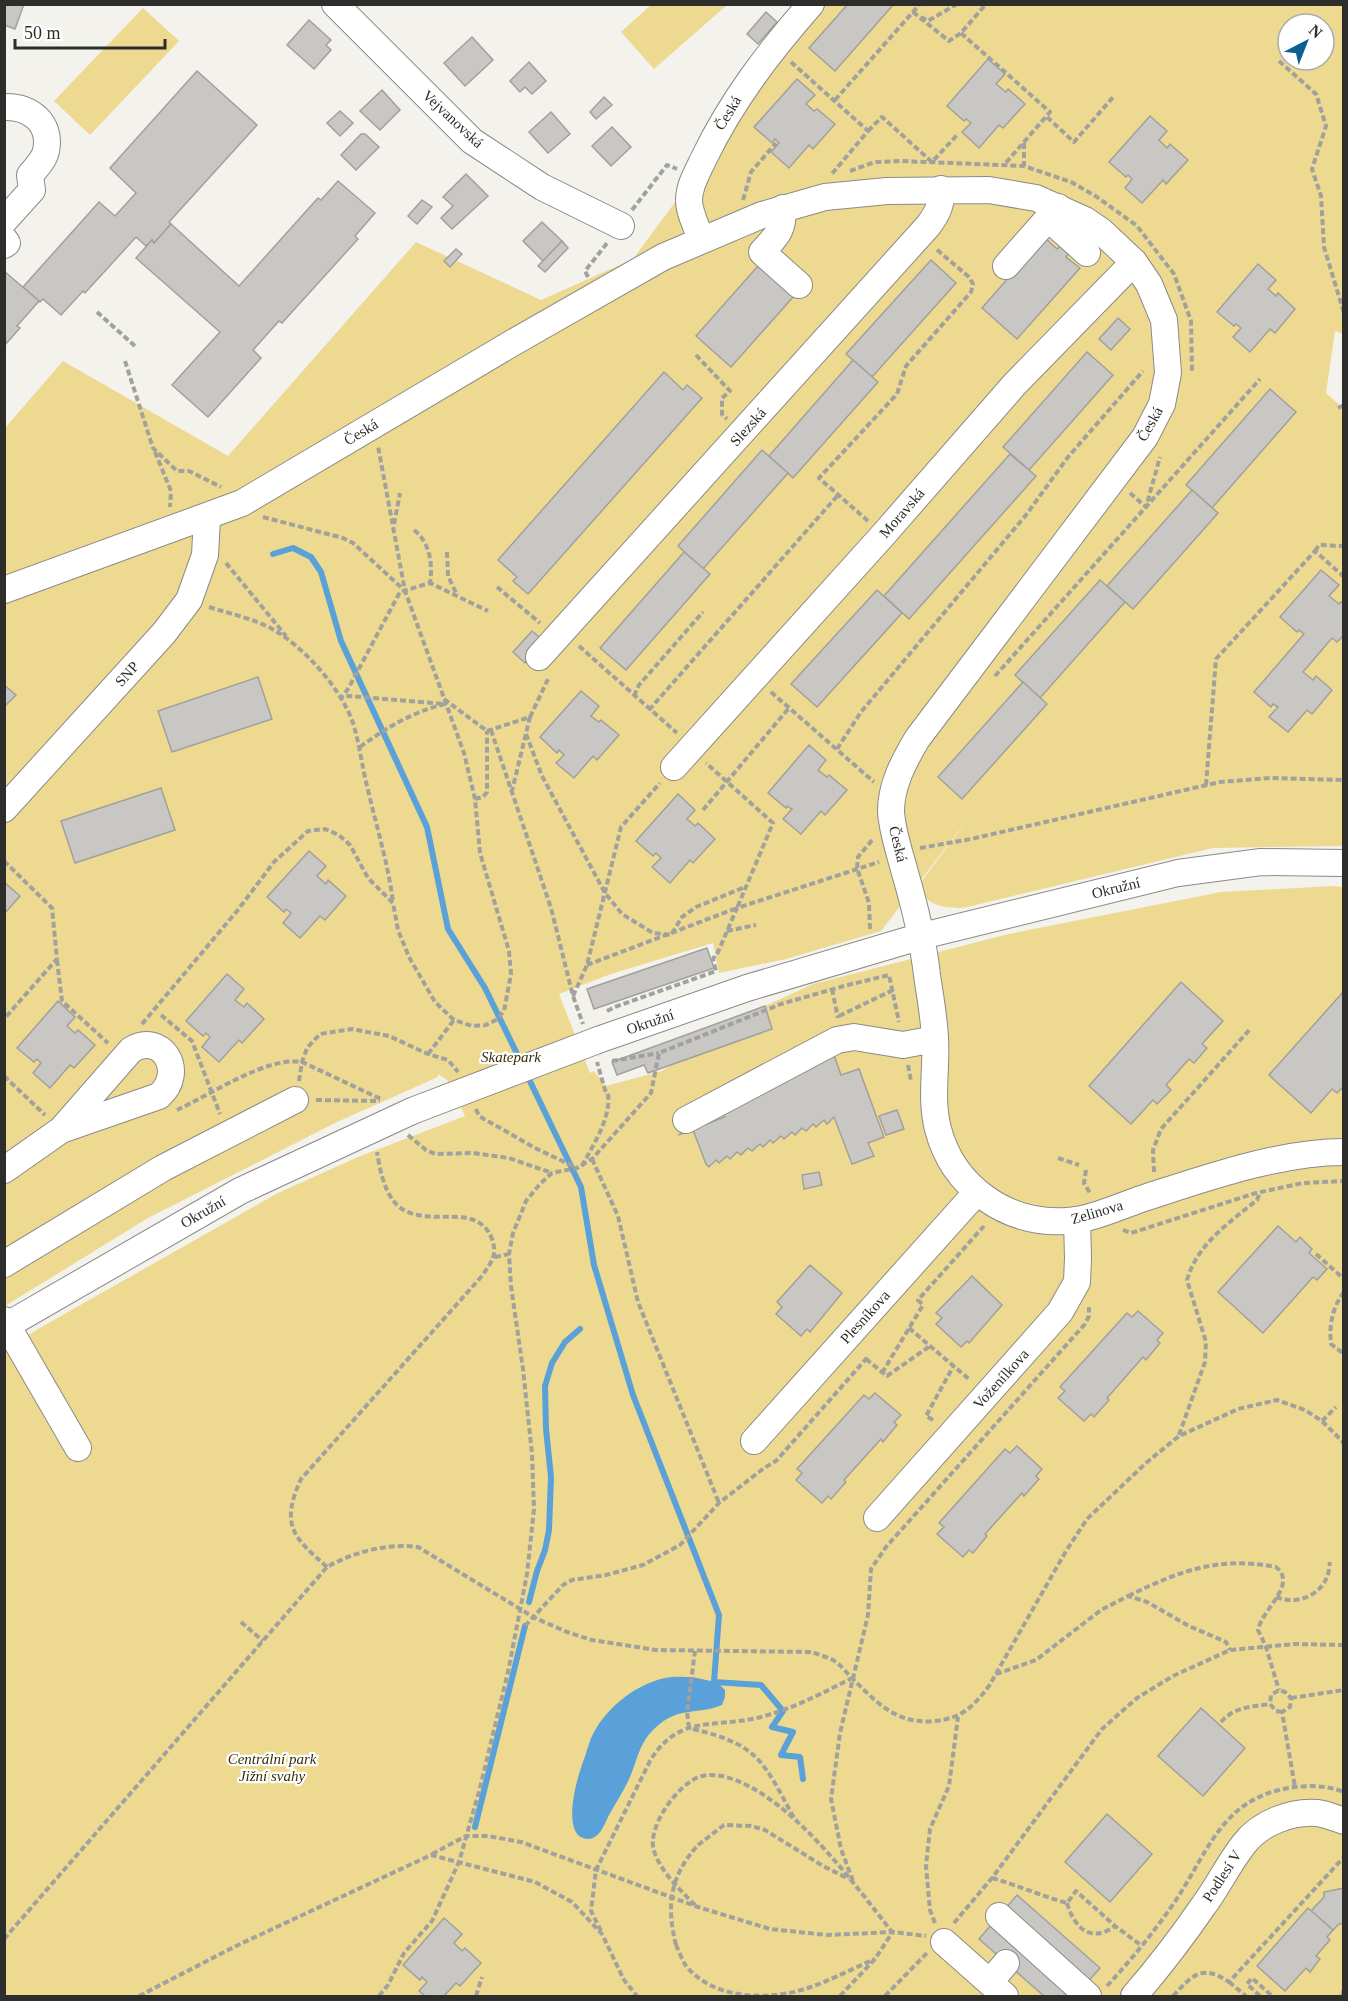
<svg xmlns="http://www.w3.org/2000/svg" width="1348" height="2001" viewBox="0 0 1348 2001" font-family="'Times New Roman',serif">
<rect width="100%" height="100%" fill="#f3f2ed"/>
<g fill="#edda90" fill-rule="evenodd">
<path d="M651,5v-1l76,1 -73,64 -33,-37z"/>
<path d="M821,5h522l1,329 -9,-3 -9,62 18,16 -1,437 -130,2 -250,60c-19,0 -42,-2 -42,-26l51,-68 -91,117 -95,28 -67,14 -6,-30 -102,31 -52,20 31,79 4,-2 12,15 56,-15 103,-65 48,-22 196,-50 212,-42 112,-6 10,1v1109h-1338v-646l33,-21 240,-136 80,-36 107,-41 -18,-36 -9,-6v3l-101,45 -189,96 -143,88v-878l58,-67 165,95 188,-214 125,58 92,-41zM1288,24h36v36h-36z"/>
<path d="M143,8l36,33 -89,94 -36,-34z"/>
</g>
<path fill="#59a1d8" d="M692,1677l19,4 8,3 6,6v7l-3,8c-27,11 -43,0 -68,24 -13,12 -16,27 -22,43 -6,16 -16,30 -24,45 -3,6 -6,15 -12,19 -3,3 -9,4 -13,2 -21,-8 -6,-60 0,-76 4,-10 6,-21 11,-30 14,-26 43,-48 71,-54 9,-2 19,-1 27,-1z"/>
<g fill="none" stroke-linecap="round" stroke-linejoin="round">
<g stroke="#59a1d8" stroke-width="6">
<path d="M273,554l20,-6 18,9 10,15 20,69 86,186 21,102 37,59 37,76"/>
<path d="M526,1073l55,114 13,78 39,130 86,220 -5,67 47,3 22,26 -11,16 21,5 -12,23 19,2 3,22"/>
<path d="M529,1602l8,-31 8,-21 4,-20 2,-53 -5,-48 -1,-43 7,-23 13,-21 15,-13"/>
<path d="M475,1827l50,-201"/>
</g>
</g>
<g fill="#c9c7c3" stroke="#a1a09c" stroke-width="1.5">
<path d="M4,4h20l-9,25 -11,-4z"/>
<path d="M848,4h46l-59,67 -26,-23z"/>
<path d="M766,12l11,10 -19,22 -11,-10z"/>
<path d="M309,20l22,20 -5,5 5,5 -17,19 -27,-24z"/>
<path d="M472,37l21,23 -28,26 -21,-23z"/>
<path d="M988,59l17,15 -9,10 10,8 2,-3 17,15 -22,24 -4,-3 -20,23 -17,-16 9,-9 -5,-4 -2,2 -17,-15z"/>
<path d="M529,62l17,19 -14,13 -7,-7 -5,5 -10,-11z"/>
<path d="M197,71l60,54 -88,97 2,2 -17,19 -2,-3 -6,6 -10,-9 -51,56 -2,-2 -22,24 -18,-16 -3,3 -17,-15 76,-85 16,14 21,-23 -26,-25z"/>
<path d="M797,79l18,16 -9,9 8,7 3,-2 18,15 -22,25 -4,-4 -20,23 -18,-16 8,-9 -4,-4 -3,4 -18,-16z"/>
<path d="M382,90l18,20 -20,20 -20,-19z"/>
<path d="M604,97l8,8 -16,14 -6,-7z"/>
<path d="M340,111l13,12 -13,13 -13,-13z"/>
<path d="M551,112l19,22 -22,19 -19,-21z"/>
<path d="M1150,116l17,15 -8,9 8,8 3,-4 18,16 -22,24 -3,-4 -21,23 -17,-15 7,-9 -4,-4 -2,2 -17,-15z"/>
<path d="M612,127l19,20 -20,19 -19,-20z"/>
<path d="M361,134h4l14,13 -23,23 -15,-15z"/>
<path d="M466,174l22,22 -36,33 -11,-11 12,-12 -10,-9z"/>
<path d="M338,181l37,32 -20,23 3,3 -76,84 -3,-2 -26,29 8,8 -53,59 -36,-32 48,-53 -84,-74 16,-18 2,3 17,-19 68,62 79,-88 3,2z"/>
<path d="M422,200l10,7 -15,17 -9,-8z"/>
<path d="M542,222l20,19 -19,20 -20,-20z"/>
<path d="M1044,237l13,12 6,-6 8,7 -5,7 14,11 -63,71 -35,-31z"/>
<path d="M562,241l6,7 -23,24 -7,-6z"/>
<path d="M456,249l6,5 -12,13 -6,-6z"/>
<path d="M931,260l25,23 -84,94 -26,-23z"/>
<path d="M1258,264l18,16 -8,9 8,7 2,-3 17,16 -20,24 -5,-4 -20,23 -17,-15 8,-9 -5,-4 -2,2 -17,-14z"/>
<path d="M758,266l35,31 -62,70 -35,-31z"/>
<path d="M4,271l35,30 -22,25 3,2 -16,18z"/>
<path d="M1118,318l12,11 -19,21 -12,-11z"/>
<path d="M1087,352l26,23 -84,95 -26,-23z"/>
<path d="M853,360l25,22 -85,96 -24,-22z"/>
<path d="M664,372l19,18 4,-5 15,13 -174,196 -15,-13 4,-4 -19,-17z"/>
<path d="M1270,389l26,23 -84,96 -26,-23z"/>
<path d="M762,450l26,23 -85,96 -25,-23z"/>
<path d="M1010,454l26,22 -127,143 -25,-23z"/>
<path d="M1192,490l26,23 -85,96 -26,-23z"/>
<path d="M684,552l26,22 -84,96 -26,-22z"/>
<path d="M1321,570l18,15 -10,11 10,8 2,-2 3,2v31l-7,7 -5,-4 -29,34 10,8 3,-4 16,14 -20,24 -5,-4 -19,22 -19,-15 9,-10 -5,-3 -2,3 -17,-15 50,-58 -5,-4 -2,2 -17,-15z"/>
<path d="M1100,580l25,22 -85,96 -25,-23z"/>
<path d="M877,590l25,23 -85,94 -26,-23z"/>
<path d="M532,631l12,10 -19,22 -12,-11z"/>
<path d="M258,677l14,42 -100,33 -14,-41z"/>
<path d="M1023,682l24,22 -85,95 -24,-22z"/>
<path d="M4,685l12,10 -12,12z"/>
<path d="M581,691l18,15 -8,10 8,6 2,-2 18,15 -22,25 -4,-4 -19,22 -18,-15 8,-8 -5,-5 -2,3 -17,-16z"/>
<path d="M809,745l17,15 -8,10 9,7 2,-2 18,15 -22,25 -4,-4 -20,23 -18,-15 9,-10 -5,-3 -1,2 -18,-15z"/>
<path d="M161,788l14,42 -100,33 -14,-42z"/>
<path d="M678,794l17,16 -8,9 8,7 3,-3 17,16 -22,24 -3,-3 -20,23 -18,-16 9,-9 -5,-5 -3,3 -17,-15z"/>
<path d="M309,851l17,15 -9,10 9,8 2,-4 18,16 -21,24 -5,-4 -20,22 -17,-15 8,-10 -5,-4 -2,3 -17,-15z"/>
<path d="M4,882l16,14 -16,18z"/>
<path d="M707,948l7,20 -120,41 -7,-20z"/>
<path d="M227,974l17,15 -9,11 9,7 3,-4 17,16 -22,24 -3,-3 -20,22 -17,-15 8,-10 -4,-4 -3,3 -17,-15z"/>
<path d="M1181,982l42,39 -21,23 5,4 -13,15 -5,-4 -23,26 5,5 -14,14 -4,-4 -22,24 -42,-38z"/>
<path d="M1344,991v95l-7,7 -5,-4 -21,24 -42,-38z"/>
<path d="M58,1001l17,16 -8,9 8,7 3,-3 17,15 -21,23 -4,-3 -20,23 -17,-15 8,-10 -4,-4 -3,3 -17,-14z"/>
<path d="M765,1006l7,23 -124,44 -4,-8 -27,10 -5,-13z"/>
<path d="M834,1055l7,20 18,-6 25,68 -16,6 6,13 -22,8 -18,-47 -7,7 -3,-4 -8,7 -3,-3 -7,7 -4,-3 -7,7 -3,-3 -8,7 -3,-3 -8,7 -3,-3 -7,7 -3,-3 -8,7 -4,-3 -7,7 -4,-3 -7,7 -3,-3 -8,7 -3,-3 -7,7 -3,-3 -13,-34 -15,5 47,-18 -2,-3z"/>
<path d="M897,1110l7,19 -18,6 -7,-19z"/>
<path d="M819,1172l3,13 -18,4 -2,-14z"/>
<path d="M1278,1226l18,16 4,-5 12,12 -3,4 18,16 -10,11 -4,-3 -50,56 -45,-41z"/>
<path d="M810,1265l32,28 -32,39 -3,-3 -6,7 -25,-22 6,-7 -5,-5z"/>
<path d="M972,1276l30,29 -33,38 -2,-2 -6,6 -25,-23 6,-6 -6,-5z"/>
<path d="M1138,1311l25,22 -6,7 3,3 -14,17 -3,-3 -36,41 2,2 -15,17 -3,-3 -7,7 -26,-23 7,-7 -5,-4 67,-74 5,4z"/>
<path d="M875,1393l26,22 -7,7 3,3 -14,17 -2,-3 -37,41 2,2 -15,17 -3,-3 -6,7 -26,-23 6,-7 -5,-4 67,-74 5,4z"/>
<path d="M1017,1446l25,23 -6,7 3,3 -15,17 -2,-3 -37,41 2,2 -14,17 -4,-3 -6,7 -26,-23 7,-7 -5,-4 66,-74 5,4z"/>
<path d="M1201,1708l44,40 -42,48 -45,-40z"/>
<path d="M1107,1814l45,40 -42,48 -45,-40z"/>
<path d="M1344,1888v36h-5l-6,6 -22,-19 13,-14v-5z"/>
<path d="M1017,1895l83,73 -25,28h-31l-65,-57z"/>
<path d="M1308,1908l25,22 -6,7 3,3 -14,16 4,3 -10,13 -4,-4 -21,23 -28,-25z"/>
<path d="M444,1918l18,16 -8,9 8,8 3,-3 16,15 -21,23 -4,-3 -12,13h-19l-6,-5 8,-9 -5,-5 -2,3 -17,-15z"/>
</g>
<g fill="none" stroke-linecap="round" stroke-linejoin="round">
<defs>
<g id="minor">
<path d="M335,4l137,137 70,46 79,39"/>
<path d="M4,107c26,-1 48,16 42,44 -2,9 -10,17 -16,24l2,15 -28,31"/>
<path d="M783,208c0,24 -6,27 -21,44l37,33"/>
<path d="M1048,218l39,35"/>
<path d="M4,239l3,4 -3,2"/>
<path d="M701,239c-4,-12 -12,-26 -12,-39 0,-15 9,-29 15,-42 28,-58 65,-106 107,-154"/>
<path d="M1006,266l52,-59"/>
<path d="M4,590l238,-87 272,-161 149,-85 99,-42 63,-18 62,-6 102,-1 47,8 49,22 16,11 33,31 15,22 15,36 4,53 -6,31 -17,33 -228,302c-13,22 -26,46 -26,72 1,21 9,42 14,62 10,34 18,67 22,102 3,21 7,42 8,63 2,31 -5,60 3,91 15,58 69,96 129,92 22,-1 52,-14 74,-22 62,-20 137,-47 203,-47"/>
<path d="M539,657l389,-431c9,-12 14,-21 13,-37"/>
<path d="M674,767l210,-233 130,-149 120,-123"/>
<path d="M4,809l160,-176 25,-33 16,-45 2,-37"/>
<path d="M598,1040l149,-52 175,-52 256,-63 83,-11 83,1"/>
<path d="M686,1120l151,-80 17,-3 49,8 32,-6"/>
<path d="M4,1170l57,-40 70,-80c30,-19 56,21 28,46l-98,34"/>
<path d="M4,1264l159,-96 132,-68"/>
<path d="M4,1320l74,128"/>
<path d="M4,1327l236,-136 172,-80"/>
<path d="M754,1441l222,-248"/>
<path d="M877,1518l183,-206 17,-30 1,-24 -1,-38"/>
<path d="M999,1916l89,80"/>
<path d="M944,1942l61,54"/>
<path d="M990,1982l16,-19"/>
<path d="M1134,1996c25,-29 48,-59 70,-91 14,-19 25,-42 40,-61 16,-21 47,-33 73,-31 9,1 18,5 27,8"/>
</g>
</defs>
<use href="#minor" stroke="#8b8a86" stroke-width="28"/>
<g stroke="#a1a19d" stroke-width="4" stroke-dasharray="6 3" stroke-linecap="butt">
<path d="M913,12l36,29 12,-8 25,-29"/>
<path d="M921,17l7,4 29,-17"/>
<path d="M961,33l89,79 -46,53"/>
<path d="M1279,61l37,33 10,32 -14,43 9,27 3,51 20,66"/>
<path d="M791,62l77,69 -37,44"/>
<path d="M835,100l85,-96"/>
<path d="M1047,117l27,25 40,-46"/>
<path d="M868,131l14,-14 50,45 26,-28"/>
<path d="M1024,143v23"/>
<path d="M850,171l25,-9 27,-1 122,5 47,16 26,15 40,29 37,48 17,47 1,51"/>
<path d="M743,200l8,-28 25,-29"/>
<path d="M632,210l35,-45 10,4"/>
<path d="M588,277l-3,-6 23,-29"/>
<path d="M97,312l39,35"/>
<path d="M696,355l34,36 -8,7v16l5,5"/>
<path d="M125,361l28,87 24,23h12l32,16"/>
<path d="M1338,408l6,-3"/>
<path d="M155,452l16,39 -1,16"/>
<path d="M1130,493l16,14 14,-50"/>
<path d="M263,517l80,21 10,5 51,47"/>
<path d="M868,521l-49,-43 78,-84 9,-28 65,-74 2,-8 -4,-7 -33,-28"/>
<path d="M394,524l6,-31"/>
<path d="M414,530c16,12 19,35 16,53"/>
<path d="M1315,551l4,-6 25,1"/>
<path d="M447,552l1,24 9,19"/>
<path d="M226,563l60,73"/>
<path d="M497,587l43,36"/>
<path d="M209,607c19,6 49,13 65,23 32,19 67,59 79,93 7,22 9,45 15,67 9,39 20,73 25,112"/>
<path d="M579,646l98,87"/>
<path d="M995,676l265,-297"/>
<path d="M771,692l103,90"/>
<path d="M634,696l5,-11 64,-73"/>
<path d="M444,699l43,32"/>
<path d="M649,710l189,-215"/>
<path d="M530,717l19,-40"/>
<path d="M491,730l60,178 22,88 10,28"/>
<path d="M487,731l43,-14 -18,74"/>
<path d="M526,734l16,42 63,117 17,21 31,19 18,2 11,-18 14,-10 49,-20"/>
<path d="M360,747c26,-19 52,-35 85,-43l-96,-8 -8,2 7,-9 52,-97 30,-9 58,28"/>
<path d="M837,749l24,-37 165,-197 42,-58 75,-86"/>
<path d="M1206,785l10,-126 99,-108 29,26"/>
<path d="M475,799l8,-2 4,-5v-61"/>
<path d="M703,810l86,-102"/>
<path d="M920,848l51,-9 249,-57 50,-4 74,2"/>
<path d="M4,861l48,47 5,51 -53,60"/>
<path d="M870,929l-1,-26 -12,-35 1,-11 15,-18"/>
<path d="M727,931l29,-6"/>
<path d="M57,960l5,41 46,42"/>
<path d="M587,965l150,-57 36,-85 -67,-60"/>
<path d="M832,989l6,29"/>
<path d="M573,996l14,-31 34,-138 39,-44"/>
<path d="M607,1011l8,-4 101,-36 -3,-12 5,-7 19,-44 142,-46"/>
<path d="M161,1015l31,26 28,73"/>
<path d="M839,1016l54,-26"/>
<path d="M142,1024l95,-113 37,-49 34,-31 17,-2 14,6 11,10 18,33 25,25 5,27 11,27 26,45 19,18 18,6 14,-1 10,-5 8,-9 7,-37 -2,-23 -29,-98 -5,-54 -11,-46 -59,-162 -27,-145"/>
<path d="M428,1054l26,-34"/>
<path d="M612,1061l47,-8"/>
<path d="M908,1065l3,16"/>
<path d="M4,1076l41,39"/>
<path d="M299,1081l3,-19 5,-14 13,-14 32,-5 37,7 39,18 20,6 10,12"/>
<path d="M316,1100l64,1"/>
<path d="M476,1109l3,7 56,32 42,20"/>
<path d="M177,1110c33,-15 90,-54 125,-48l81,38"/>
<path d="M408,1135l18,15 9,4 38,-1 36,5 43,15"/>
<path d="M1058,1158l21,7"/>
<path d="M592,1159l26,57 20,86 81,201"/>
<path d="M582,1166c12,-23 29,-47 26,-73l-3,-3 -8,-28"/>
<path d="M1086,1170l-2,13 6,10"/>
<path d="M1154,1172l-1,-22 8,-21 90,-101"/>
<path d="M1123,1230l8,3 125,-40 47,-10 41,-2"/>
<path d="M1316,1254l28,25"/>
<path d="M495,1257l14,-3"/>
<path d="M1344,1292c-12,16 -15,33 -13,52l13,10"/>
<path d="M909,1328l61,52"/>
<path d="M866,1359l21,17 43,-30"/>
<path d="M882,1373l41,-68 -5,-5 66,-74"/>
<path d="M933,1420l-7,-4 28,-51"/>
<path d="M1322,1421l14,-14"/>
<path d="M1179,1435l26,-73 1,-20 -19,-62c10,-36 43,-58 70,-80l3,-8"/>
<path d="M327,1567c-34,-30 -47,-42 -26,-88l181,-203c9,-14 16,-20 10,-37 -15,-38 -59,-11 -90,-30 -17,-11 -22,-39 -25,-57"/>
<path d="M1128,1596c52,-25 89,-40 148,-29 22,18 -14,42 -18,63l8,17 13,43"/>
<path d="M1276,1597c19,8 43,0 51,-20 2,-4 2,-10 3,-15"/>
<path d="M241,1622l22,19"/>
<path d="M525,1626l38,-41 9,-5 34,-5 37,-10 37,-20 39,-42 45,-35 12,-7 90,-102v-4"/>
<path d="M996,1674l40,-14 65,-50 27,-14 19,6 42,24 37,16 4,8"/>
<path d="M1291,1698l53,-8"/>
<path d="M1282,1712l-6,-1 -6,-7 1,-9 8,-5 6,2 6,6 -1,9 -8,5 13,75"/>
<path d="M1221,1722c13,-15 29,-15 49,-18"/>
<path d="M689,1728l-2,-16 8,-61"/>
<path d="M693,1729c66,16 70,32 101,89"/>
<path d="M698,1845l26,-20 27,1 14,4 58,36 26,13"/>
<path d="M432,1854l34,-18h22l33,6 177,65 72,22 57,6 66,-3 33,4"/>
<path d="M992,1878c25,7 49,18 75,25l9,-12 39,35 27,20"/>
<path d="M853,1881l-12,-32 -10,-50 9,-66 28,-118 3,-46 15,-22 199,-223 4,-8v-9"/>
<path d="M1067,1903c7,24 23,41 48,23"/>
<path d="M695,1905c-15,-15 -34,-33 -41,-54 -8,-23 24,-67 45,-74 8,-3 15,-2 23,-1 65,15 130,105 170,156"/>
<path d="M935,1923l-5,-13 -4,-44 4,-37 19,-43 9,-69"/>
<path d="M954,1923l38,-45 110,-149 35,-31 36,-22 57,-26 65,-6 49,1"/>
<path d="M601,1931l-10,-20 5,-41 54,-109c28,-46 61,-33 107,-43 33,-8 64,-24 95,-40"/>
<path d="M4,1939l323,-372c27,-15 60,-24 91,-20l117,71 32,14 25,8 64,10 156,2c7,3 15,5 21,8 7,4 12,11 17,16 24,24 46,49 83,45 28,-2 39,-13 56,-35l77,-135 21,-32 59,-56 33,-27 59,-27 39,-9 28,10 17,11 22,22"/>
<path d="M676,1945c3,6 6,15 10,21 29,35 85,35 125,21 22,-8 43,-19 64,-28"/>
<path d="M1229,1982l17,14"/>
<path d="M1107,1986c24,-26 47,-54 67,-83 34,-50 47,-104 115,-115 18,-3 37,-3 55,4"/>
<path d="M139,1996l97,-50 195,-91 104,27 37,20 30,32 22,46 13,16"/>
<path d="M379,1996l9,-11 16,-32 28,-32 27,-59 21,-74 28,-116 19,-98 7,-65 -2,-55 -9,-85 -12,-83 -2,-32 4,-21 13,-32 14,-17 12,-11 25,-5 15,-9 59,-66 8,-40 122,-49 63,-18 45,-11 10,47"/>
<path d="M476,1996l6,-19"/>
<path d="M840,1996l35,-37 17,-26"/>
<path d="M885,1996l42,-43"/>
<path d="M1173,1996c19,-20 28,-33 56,-14l115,-125"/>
<path d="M1260,1996l-13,-12 5,-6 20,18"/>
<path d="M1342,1996l2,-8"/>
</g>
<use href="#minor" stroke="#fff" stroke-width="26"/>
<defs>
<path id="minor-bridge" d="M412,1111l186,-71"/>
</defs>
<use href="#minor-bridge" stroke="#8b8a86" stroke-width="28" stroke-linecap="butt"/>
<path stroke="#a1a19d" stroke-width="4" stroke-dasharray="6 3" stroke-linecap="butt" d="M676,1945c-10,-40 -6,-69 22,-100"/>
<use href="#minor-bridge" stroke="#fff" stroke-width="26"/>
</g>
<g text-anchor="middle" stroke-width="4.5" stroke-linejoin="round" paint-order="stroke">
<g font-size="15" fill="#2d2d2b" stroke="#fff">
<text transform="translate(728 113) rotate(-59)" y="5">Česká</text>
<text transform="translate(453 119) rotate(43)" y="5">Vejvanovská</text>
<text transform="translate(1150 424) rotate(-61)" y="5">Česká</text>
<text transform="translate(748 427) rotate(-48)" y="5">Slezská</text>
<text transform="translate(361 432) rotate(-31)" y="5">Česká</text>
<text transform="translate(902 513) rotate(-49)" y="5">Moravská</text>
<text transform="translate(127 674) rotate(-48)" y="5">SNP</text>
<text transform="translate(898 844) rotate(76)" y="5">Česká</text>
<text transform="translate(1116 888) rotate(-14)" y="5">Okružní</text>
<text transform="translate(650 1022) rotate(-19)" y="5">Okružní</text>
<text transform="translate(203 1212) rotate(-30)" y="5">Okružní</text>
<text transform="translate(1097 1212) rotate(-16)" y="5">Zelinova</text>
<text transform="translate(865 1317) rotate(-48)" y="5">Plesníkova</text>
<text transform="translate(1001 1379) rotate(-48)" y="5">Voženílkova</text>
<text transform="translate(1222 1876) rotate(-57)" y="5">Podlesí V</text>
</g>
<g font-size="15" font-style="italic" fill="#382f08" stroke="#fff">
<text x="511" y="1062">Skatepark</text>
<text x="272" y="1764">Centrální park<tspan x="272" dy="17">Jižní svahy</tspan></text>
</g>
</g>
<rect width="1348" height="2001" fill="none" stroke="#2d2d2b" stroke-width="12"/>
<g transform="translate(1306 42) rotate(42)"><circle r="28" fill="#ffffff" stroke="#ababaa" stroke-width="1.5"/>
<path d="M0-4.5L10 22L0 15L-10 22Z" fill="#0b5f91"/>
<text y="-9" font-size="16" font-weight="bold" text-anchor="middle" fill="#2d2d2b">N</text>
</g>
<path d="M15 39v9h150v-9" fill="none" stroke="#2d2d2b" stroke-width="3"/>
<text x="24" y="39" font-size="18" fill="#2d2d2b" stroke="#ffffff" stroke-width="4.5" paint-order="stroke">50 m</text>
</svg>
